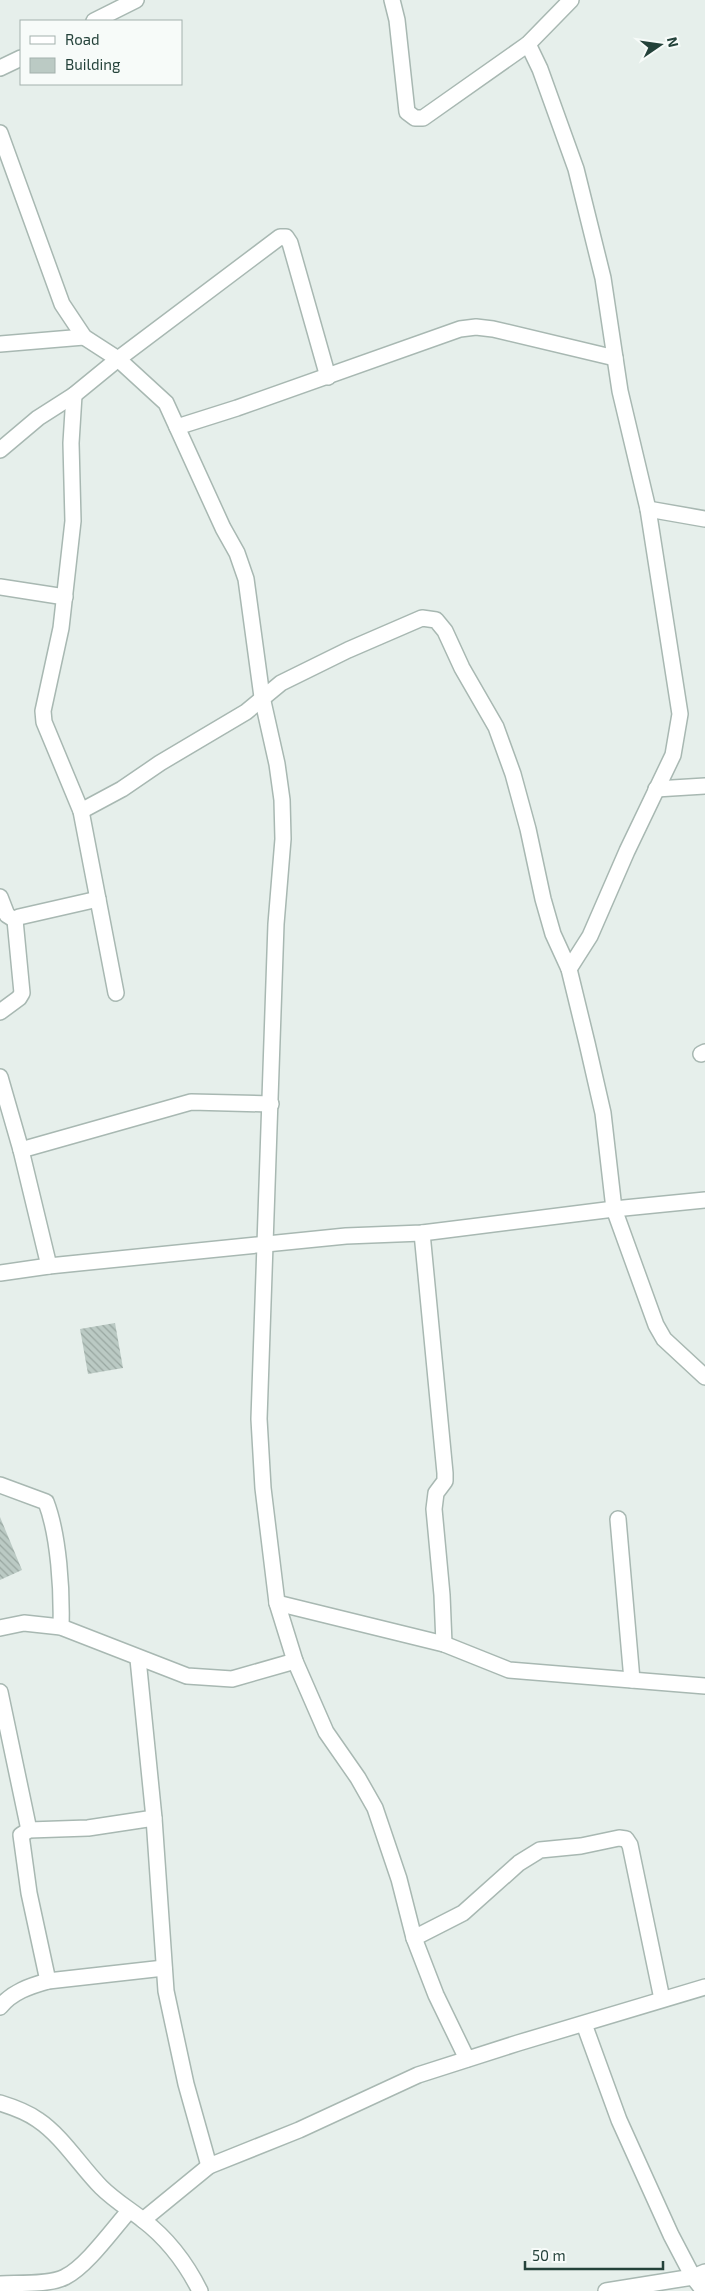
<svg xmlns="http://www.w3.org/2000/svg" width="705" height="2291" viewBox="0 0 705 2291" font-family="'Exo 2',sans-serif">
<defs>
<pattern id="building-back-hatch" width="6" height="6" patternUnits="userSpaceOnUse" patternTransform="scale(1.25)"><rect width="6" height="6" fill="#bbcac4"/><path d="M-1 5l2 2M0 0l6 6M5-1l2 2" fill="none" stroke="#98a6a0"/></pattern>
</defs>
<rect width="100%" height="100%" fill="#e6efeb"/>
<g fill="url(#building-back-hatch)">
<path d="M115,1323l8,45 -35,6 -8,-45z"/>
<path d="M0,1517l22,53 -22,10z"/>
</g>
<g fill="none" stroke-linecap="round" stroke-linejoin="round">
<defs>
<g id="minor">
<path d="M392,0l5,20 10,92 8,6h8l105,-74 43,-44"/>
<path d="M94,21l42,-21"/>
<path d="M528,44l12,25 36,100 27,109 17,113 28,118 32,205 -7,41 -46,96 -37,85 -21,33"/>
<path d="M0,68l21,-10"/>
<path d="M0,133l62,171 22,33 34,22 48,44 57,125 14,25 9,26 16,118 15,67 5,36 1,39 -7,85 -17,495 4,69 14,115 18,58 31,71 32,46 17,30 24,71 15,59 22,57 31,64"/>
<path d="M0,344l84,-7"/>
<path d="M74,395l-3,48 2,78 -12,107 -18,83 1,11 37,89 35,182"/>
<path d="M177,427l60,-19 223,-79 16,-2 17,2 122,29"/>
<path d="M0,450l38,-32 36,-23 44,-36 162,-122h6l4,6 38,134"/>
<path d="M648,509l57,10"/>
<path d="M0,587l65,10"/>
<path d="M656,789l49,-3"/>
<path d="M81,811l41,-22 38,-26 86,-51 35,-29 67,-33 74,-32 14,2 9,11 17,37 34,59 17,47 15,55 15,70 10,35 16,35 18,74 16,70 11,96 42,116 8,14 41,38"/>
<path d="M0,897l7,18 8,5"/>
<path d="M15,920l4,-3 79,-18"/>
<path d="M0,1012l19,-14 3,-5 -7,-73"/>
<path d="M701,1054l4,-2"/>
<path d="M0,1077l21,73 28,116"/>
<path d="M21,1150l170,-48 80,2"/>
<path d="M422,1233l23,240v8l-9,12 -2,16 8,86 2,49"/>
<path d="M0,1273l49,-7 297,-30 76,-3 192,-24 91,-9"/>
<path d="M0,1485l46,17c13,34 16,89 15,125"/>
<path d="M618,1519l14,161"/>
<path d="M277,1603l167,41 65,26 196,16"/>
<path d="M0,1628l24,-5 37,4 126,49 45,3 63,-18"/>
<path d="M138,1659l16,159 12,173 20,93 23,82"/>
<path d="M0,1692l29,138"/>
<path d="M414,1938l49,-25 56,-50 21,-13 41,-4 38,-8 7,1 4,6 32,154"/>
<path d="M48,1981l-19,-88 -8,-58 8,-5 59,-2 66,-10"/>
<path d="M0,2007c12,-15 30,-21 48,-26l116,-13"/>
<path d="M584,2024l35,96 52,115 22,42 11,14"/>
<path d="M0,2103c13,4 27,9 38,17 24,16 43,47 63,67 13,13 28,22 42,33 25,19 43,43 57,71"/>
<path d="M143,2220l66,-54 90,-36 119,-55 100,-32 187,-56"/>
<path d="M0,2284c18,-1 50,1 65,-7 21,-10 48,-48 64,-66"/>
<path d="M606,2291l87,-14 12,-5"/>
</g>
</defs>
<use href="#minor" stroke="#a8b8b2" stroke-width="18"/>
<use href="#minor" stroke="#fff" stroke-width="15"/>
</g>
<rect x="20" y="20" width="162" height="65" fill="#f7fbf9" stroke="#a3b1ad"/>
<rect x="30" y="36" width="25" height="8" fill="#ffffff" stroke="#a3b1ad"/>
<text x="65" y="45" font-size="15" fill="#24423a">Road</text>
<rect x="30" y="58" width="25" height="15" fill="#bbcac4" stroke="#a3b1ad"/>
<text x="65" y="70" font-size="15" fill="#24423a">Building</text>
<g transform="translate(660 45) rotate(77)" stroke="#f7fbf9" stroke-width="4" paint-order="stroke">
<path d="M0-4L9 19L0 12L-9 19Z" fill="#24423a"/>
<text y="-8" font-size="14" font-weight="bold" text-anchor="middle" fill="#24423a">N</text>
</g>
<path d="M525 2261v8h138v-8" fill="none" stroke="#24423a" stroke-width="2.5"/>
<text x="532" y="2261" font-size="15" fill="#24423a" stroke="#f7fbf9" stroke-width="4" paint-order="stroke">50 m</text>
</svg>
